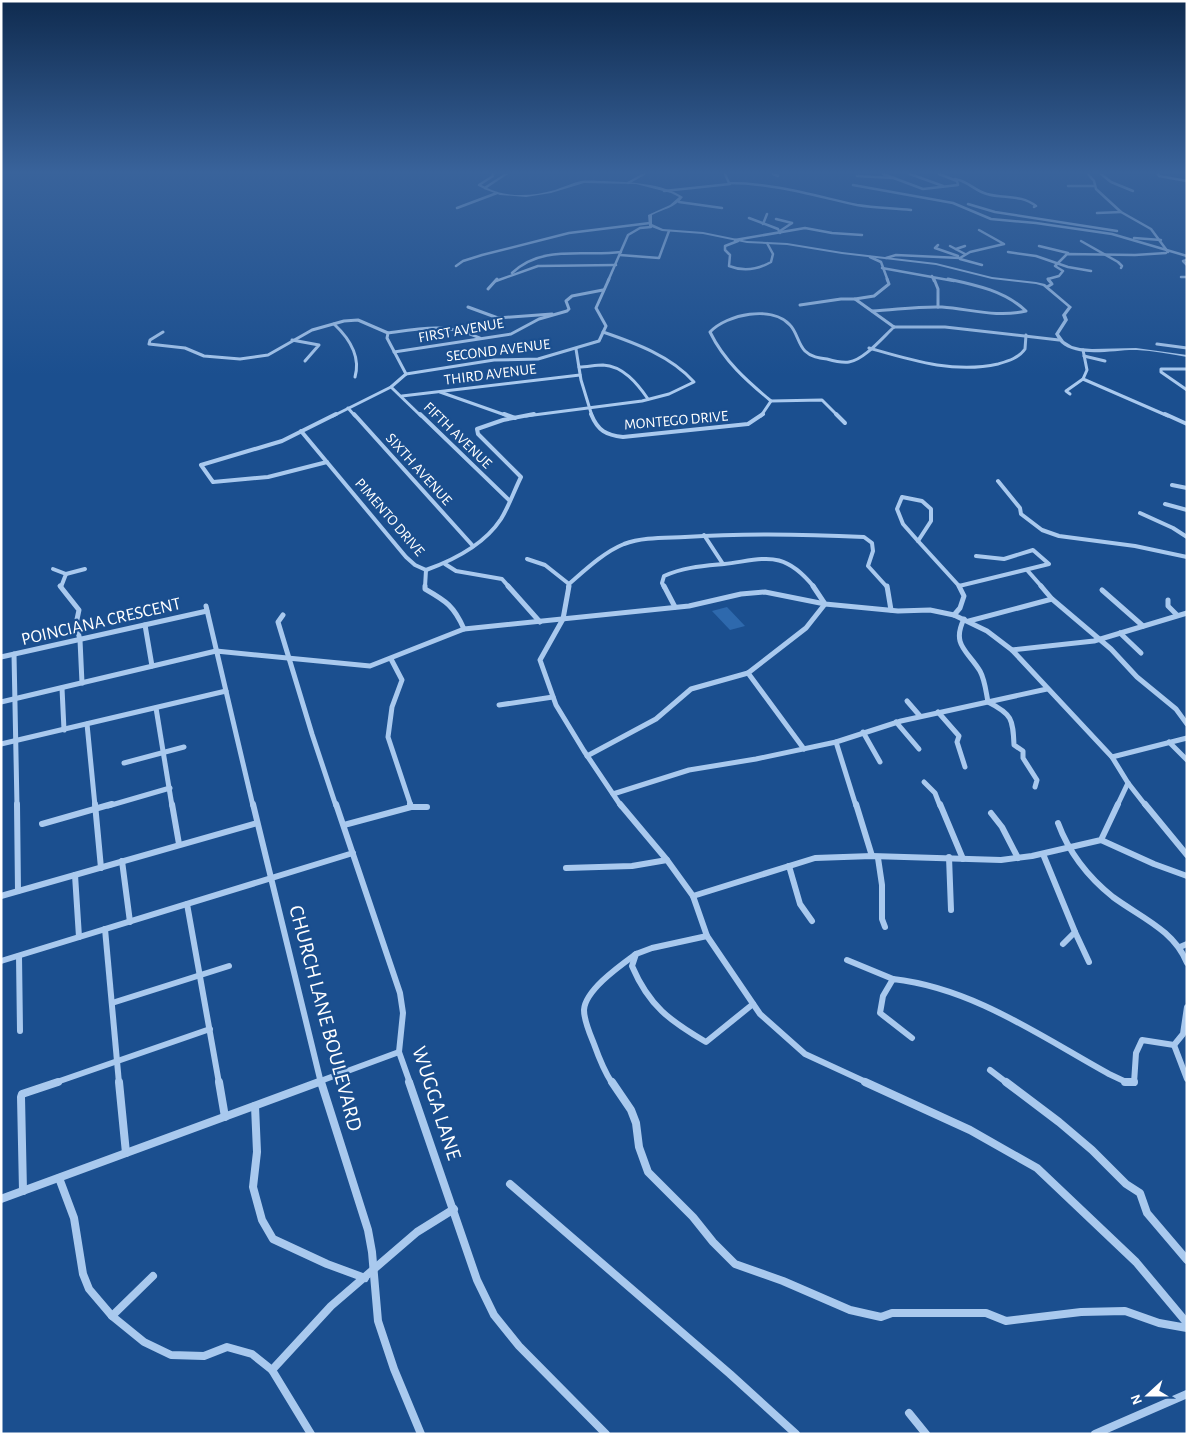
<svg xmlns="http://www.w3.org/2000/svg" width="1188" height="1435" viewBox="0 0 1188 1435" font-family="'Alegreya Sans',sans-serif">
<rect width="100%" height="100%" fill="#1b4f8f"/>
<path fill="#2e69ad" d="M727,607l18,19 -15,4 -18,-19z"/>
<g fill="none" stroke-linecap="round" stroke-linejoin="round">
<g stroke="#a9c9ee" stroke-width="2.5">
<path d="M725,174l4,9c44,0 86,13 128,22 18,3 36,3 54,5"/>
<path d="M773,174l5,2"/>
<path d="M883,174l40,15 35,-4 -1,-4 -18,-7"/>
<path d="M910,174l33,12"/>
<path d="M1088,174l6,7 2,8 25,23 30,17 17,23"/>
<path d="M1101,174l10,8 22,9"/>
<path d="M1158,174l1,2 28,5"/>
<path d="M857,176l37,2"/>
<path d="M955,179c13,2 20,12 32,15 17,5 34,0 49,12l-2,1"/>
<path d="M628,183l16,-9"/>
<path d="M853,185l100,18 38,16 45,4 76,11 75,22"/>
<path d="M1068,186h26"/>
<path d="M485,188l-6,-3 14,-9v-2"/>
<path d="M664,191l66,-7"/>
<path d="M679,202l43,6"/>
<path d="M968,204l27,8 122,19"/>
<path d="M457,208l40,-15"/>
<path d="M1097,213l24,-1"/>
<path d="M749,218l29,11 2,4"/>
<path d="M776,219l16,4"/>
<path d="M763,224l4,-10"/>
<path d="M780,231l12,-8"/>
<path d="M1134,238l27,2"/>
<path d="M735,240l70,-12 27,5 30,2"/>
<path d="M738,241l-13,5v4l5,5 -1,11c15,6 28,4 42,-4l2,-8 -6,-11"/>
<path d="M1081,241l37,21 4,4 -1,2"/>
<path d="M938,245l-3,3 23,8"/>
<path d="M950,246l15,8"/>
<path d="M1039,246l29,7"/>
<path d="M956,249l9,-3"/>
<path d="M1008,252l28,4 32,11 23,4"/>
<path d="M620,255l39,3 10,-27"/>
<path d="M870,257l11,5 7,19"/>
<path d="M886,258l10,-3 64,3 10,-6 34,-8 -25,-14"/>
<path d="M960,259l22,6"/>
<path d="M1187,260l-4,1 4,4"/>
<path d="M456,266l7,-5 19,-6 87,-22 81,-10"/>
<path d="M882,268l72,13"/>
<path d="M512,273c30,-29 71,-16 109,-21"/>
<path d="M932,276l2,5"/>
<path d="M1181,277h6"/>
<path d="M496,281l42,-15 78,-1"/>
<path d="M608,281l20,-46 12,-7 11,-1"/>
<path d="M1049,281l-1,-2 11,-3 4,-5 -8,-5 12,-12 68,1 31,-2"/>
</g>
<g stroke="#a9c9ee" stroke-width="3">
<path d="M887,279l2,5 -15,12 -19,3 39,28"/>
<path d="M934,279l4,10v18"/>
<path d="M1047,287l5,-3 -4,-5"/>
<path d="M488,289l9,-10"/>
<path d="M800,305l41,-6h14"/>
<path d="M468,307l30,11 54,-4"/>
<path d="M872,311c23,-1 46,-5 70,-4 28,2 55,11 84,4 -21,-20 -50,-26 -78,-32"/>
<path d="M334,324c15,14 27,32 21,53"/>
<path d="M894,327h51l114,13"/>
<path d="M163,332l-13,8 -1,4 36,4 19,8 36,3 28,-4 44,-25 32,-9 14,-1 30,13"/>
<path d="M292,340l27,5 -14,16"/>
<path d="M1157,344l30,4"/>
<path d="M869,348c42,12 85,26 129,16 10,-3 21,-6 27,-15l1,-14"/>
<path d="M576,349l5,31 11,36"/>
<path d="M1083,350l4,20 -4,9 85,37"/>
<path d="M394,352l117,-18 28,-15 28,-8 2,-2 -3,-8 6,-5 31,-6"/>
<path d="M1084,356l21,5"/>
<path d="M579,367c8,0 16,-2 24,-2 20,1 34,18 45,34"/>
<path d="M1187,369h-26v3l26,18"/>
<path d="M406,374l88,-14 44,-1 61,-18 7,-15 -10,-18 13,-29"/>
<path d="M406,374l-19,-36 1,-5c35,-5 59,-10 92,5"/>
<path d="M391,387l30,29"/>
<path d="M440,392l68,24"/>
<path d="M1070,394l-4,-3 17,-12"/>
<path d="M402,396l178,-21"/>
<path d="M771,401c-24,-20 -47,-40 -61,-69 17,-18 62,-27 80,-7 7,7 8,19 15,26 6,6 14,7 22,8 7,2 15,4 22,3 15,-2 34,-25 45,-35"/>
<path d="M348,408l7,8"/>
<path d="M333,416l58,-29 15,-13"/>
<path d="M526,416l116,-15 27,-7 25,-12c-23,-26 -59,-39 -91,-50"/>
<path d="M761,416l10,-15 51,-1 16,16"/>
</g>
<g stroke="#a9c9ee" stroke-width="4">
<path d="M354,414l119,132"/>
<path d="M420,414l89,86"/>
<path d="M504,414l11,4"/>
<path d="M591,414c7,17 15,21 32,23l125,-13 15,-10"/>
<path d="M836,414l9,9"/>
<path d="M1165,414l22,10"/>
<path d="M301,431l105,126 9,8 11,5c28,-10 58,-25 75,-51 8,-13 13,-28 20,-42l-43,-43 -1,-5 26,-9 31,-6"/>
<path d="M327,462l-59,15 -55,5 -12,-17 81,-24 54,-27"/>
<path d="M998,481l22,27 1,6 21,16 17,6 76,10 52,11"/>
<path d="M1172,485l15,3"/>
<path d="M902,497l20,4 9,8v12l-13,20 -15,-17 -6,-15z"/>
<path d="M1165,504l22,6"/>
<path d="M1140,513l33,15 14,9"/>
<path d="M704,535l19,29"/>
<path d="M918,541l42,46"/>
<path d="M527,559l18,6 24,19"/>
<path d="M445,564l11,7 46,8 7,8"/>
<path d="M53,569l13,5 -5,13"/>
<path d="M1027,570l15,17"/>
<path d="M66,574l19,-5"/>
<path d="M959,586l90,-22 -16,-14 -29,9 -28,-3"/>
<path d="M425,587l1,-17"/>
<path d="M568,587l1,-3c16,-14 35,-32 55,-40 19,-7 41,-6 61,-7 60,-4 119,-3 179,0l8,6 1,8 -5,15 19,21"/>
<path d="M664,587l-2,-4 2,-7c20,-9 39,-10 60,-12 42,-5 59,-15 90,23"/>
</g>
<g stroke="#a9c9ee" stroke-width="5">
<path d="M60,586l19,24 -3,14 4,16 2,43"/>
<path d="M425,586v3c21,12 29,17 39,40"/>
<path d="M508,586l32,36"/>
<path d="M569,586l-6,33 -23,41 16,45 28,46 37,55"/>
<path d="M664,586l11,21"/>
<path d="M887,586l4,24"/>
<path d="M1041,586l11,13 59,50 26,28 39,32 11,15"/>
<path d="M1102,590l41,36"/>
<path d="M1168,600v6l9,9"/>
<path d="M206,606l47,200"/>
<path d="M283,615l-5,7 34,112 24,72"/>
<path d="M954,615l6,-7 4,-12 -5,-10"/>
<path d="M964,619c-13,26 4,32 16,52 5,9 6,21 8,31 24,12 25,17 26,43l9,6v7l14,22 -2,7"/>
<path d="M969,621l83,-22"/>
<path d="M145,625l7,41"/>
<path d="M1120,633l21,20"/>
<path d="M1012,650l82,-9 93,-28"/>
<path d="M14,654l3,152"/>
<path d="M1,657l206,-46"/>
<path d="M391,659l11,21 -10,27 -4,30 23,69"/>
<path d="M62,688l2,42"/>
<path d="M907,701l13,15"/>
<path d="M1,702l215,-51 154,15 94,-37 225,-23 52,-12 24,-2 60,12 73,7 32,-1 24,5 33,16 25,19 100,107 16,26 18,23"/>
<path d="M499,705l54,-8"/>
<path d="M156,708l16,98"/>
<path d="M938,712l21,24 -2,6 8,25"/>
<path d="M896,722l23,27"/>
<path d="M87,724l8,82"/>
<path d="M863,732l17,30"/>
<path d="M836,742l20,64"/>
<path d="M1169,742l18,18"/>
<path d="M1,744l225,-53"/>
<path d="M804,749l-56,-76 58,-45 19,-24 -12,-18"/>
<path d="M587,756l69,-37 35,-30 57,-16"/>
<path d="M1112,757l75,-19"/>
<path d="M124,763l60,-16"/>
<path d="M924,782l11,11 5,13"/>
<path d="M613,794l76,-24 67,-11 80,-17 65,-21 146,-32"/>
<path d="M108,806l62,-18"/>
<path d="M1117,806l11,-23"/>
</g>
<g stroke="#a9c9ee" stroke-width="6">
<path d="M17,804l1,87"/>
<path d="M95,804l6,64"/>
<path d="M172,804l7,40"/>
<path d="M253,804l68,279"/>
<path d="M336,804l64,189 3,20 -4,39 11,31"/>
<path d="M410,804l1,3"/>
<path d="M620,804l47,56 26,36 14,40 53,78 45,40 63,29"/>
<path d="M856,804l16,52"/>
<path d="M940,804l23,55"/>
<path d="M1145,804l42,51"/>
<path d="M991,813l11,14 16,31"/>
<path d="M1058,823c11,30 30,54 55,74 27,20 61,33 74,66"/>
<path d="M42,824l70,-20"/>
<path d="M344,825l67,-18h16"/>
<path d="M1101,840l53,24 33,12"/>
<path d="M1043,854l32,78 -12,12"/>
<path d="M949,857l2,53"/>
<path d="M878,858l4,27v34l3,8"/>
<path d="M122,861l8,61"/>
<path d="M789,866l11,38 12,17"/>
<path d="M566,868l66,-2 35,-6"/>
<path d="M75,875l4,62"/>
<path d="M1,896l256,-73"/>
<path d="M693,896l122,-38 57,-2 129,4 31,-4 69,-16 17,-36"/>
<path d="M187,904l32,179"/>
<path d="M105,929l14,154"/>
<path d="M1075,932l14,30"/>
<path d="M707,936l-55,12 -16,6 -4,12c17,40 38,55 74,76l47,-38"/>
<path d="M1180,947l7,-3"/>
<path d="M19,956l1,75"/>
<path d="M847,960l46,19"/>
<path d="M1,961l352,-108"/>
<path d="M112,1003l117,-37"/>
<path d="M912,1038l-32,-25 3,-17 10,-17c80,9 147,57 216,95l17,8 8,1"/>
<path d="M1174,1045l13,34"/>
<path d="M990,1070l17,13"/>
<path d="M54,1083l156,-54"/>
<path d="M315,1083l84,-31"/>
<path d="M612,1083c-8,-12 -13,-25 -18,-39 -4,-10 -10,-23 -10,-34 1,-20 37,-45 52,-56"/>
<path d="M1134,1083l2,-30 6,-13 32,5 9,-11 4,-27"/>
</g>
<g stroke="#a9c9ee" stroke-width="8">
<path d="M119,1082l7,71"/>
<path d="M219,1082l6,35"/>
<path d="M321,1082l47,148 4,22 6,69 16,48 27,65"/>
<path d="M409,1082l68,198 17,35 25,31 87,88"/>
<path d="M612,1082l19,28 5,13 3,24 9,25 45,45 20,25 22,22 48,17 67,29 31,7 11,-4h94l20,8 75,-9 44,-1 34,12 28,5"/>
<path d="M865,1082l105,48 67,38 99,94 51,61"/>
<path d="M1006,1082l53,40 33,28 34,34 14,9 7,20 40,47"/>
<path d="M1125,1082h9"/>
<path d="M255,1106l2,46 -4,35 9,33 11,19 54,25 38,14"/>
<path d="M59,1178l15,40 9,56 6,15 23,27 32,26 27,13 33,1 23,-9 25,7 20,16 39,64"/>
<path d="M510,1184l220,190 66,60"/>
<path d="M23,1191l-2,-94 1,-3 36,-12"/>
<path d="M1,1199l318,-117"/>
<path d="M112,1316l41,-40"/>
<path d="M272,1370l59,-64 86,-74 37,-23"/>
<path d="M909,1413l17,21"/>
<path d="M1095,1434l92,-40"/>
</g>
<path fill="#a9c9ee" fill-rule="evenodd" d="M504,174h4l-21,14c21,10 47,8 68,2 9,-3 17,-7 26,-9 8,-1 16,0 23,0 25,1 58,2 79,16 -8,11 -20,12 -31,18v9l11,5 40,3 44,9 40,2 55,9 94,11 56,14 44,5 9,2 27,23 -6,8 2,5 -9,14 5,7 8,5 8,2 12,1 44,-1 51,7v2c-17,-3 -33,-6 -50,-7 -21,-1 -58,9 -76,-7 -2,-2 -4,-6 -6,-9l9,-14 -2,-5 6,-8 -25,-21 -7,-2 -44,-5 -56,-14 -94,-11 -55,-9 -40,-2 -44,-9 -41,-3 -13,-5 -1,-11 22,-10 9,-8 -8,-4 -35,-9 -52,-1 -33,10 -25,4 -26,-2 -16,-6v-2z"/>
</g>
<linearGradient id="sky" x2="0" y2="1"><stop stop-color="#0f2b4f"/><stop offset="0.46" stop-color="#39639b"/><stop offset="1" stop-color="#39639b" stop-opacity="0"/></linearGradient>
<rect width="1188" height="375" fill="url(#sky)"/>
<g text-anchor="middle" stroke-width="4.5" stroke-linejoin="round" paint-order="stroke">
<g font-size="15" fill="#fff" stroke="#1b4f8f">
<text transform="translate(461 330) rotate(-10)" y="5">FIRST AVENUE</text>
<text transform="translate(498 350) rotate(-7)" y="5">SECOND AVENUE</text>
<text transform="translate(490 374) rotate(-7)" y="5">THIRD AVENUE</text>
<text transform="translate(676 420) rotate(-5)" y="5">MONTEGO DRIVE</text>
<text transform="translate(458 435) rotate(44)" y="5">FIFTH AVENUE</text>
<text transform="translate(419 469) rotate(48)" y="5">SIXTH AVENUE</text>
<text transform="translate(390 517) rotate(49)" y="5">PIMENTO DRIVE</text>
</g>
<g font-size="18" fill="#fff" stroke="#1b4f8f">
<text transform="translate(101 621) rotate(-13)" y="6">POINCIANA CRESCENT</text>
</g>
<g font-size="21" fill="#fff" stroke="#1b4f8f">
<text transform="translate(326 1018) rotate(75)" y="7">CHURCH LANE BOULEVARD</text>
<text transform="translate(437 1103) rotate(72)" y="7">WUGGA LANE</text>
</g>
</g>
<rect width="1188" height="1435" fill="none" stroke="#ffffff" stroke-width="5"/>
<g transform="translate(1148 1395) rotate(249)" stroke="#1b4f8f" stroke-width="4" paint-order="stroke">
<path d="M0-4L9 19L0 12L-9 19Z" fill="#ffffff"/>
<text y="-8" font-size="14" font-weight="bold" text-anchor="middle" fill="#ffffff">N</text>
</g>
</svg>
